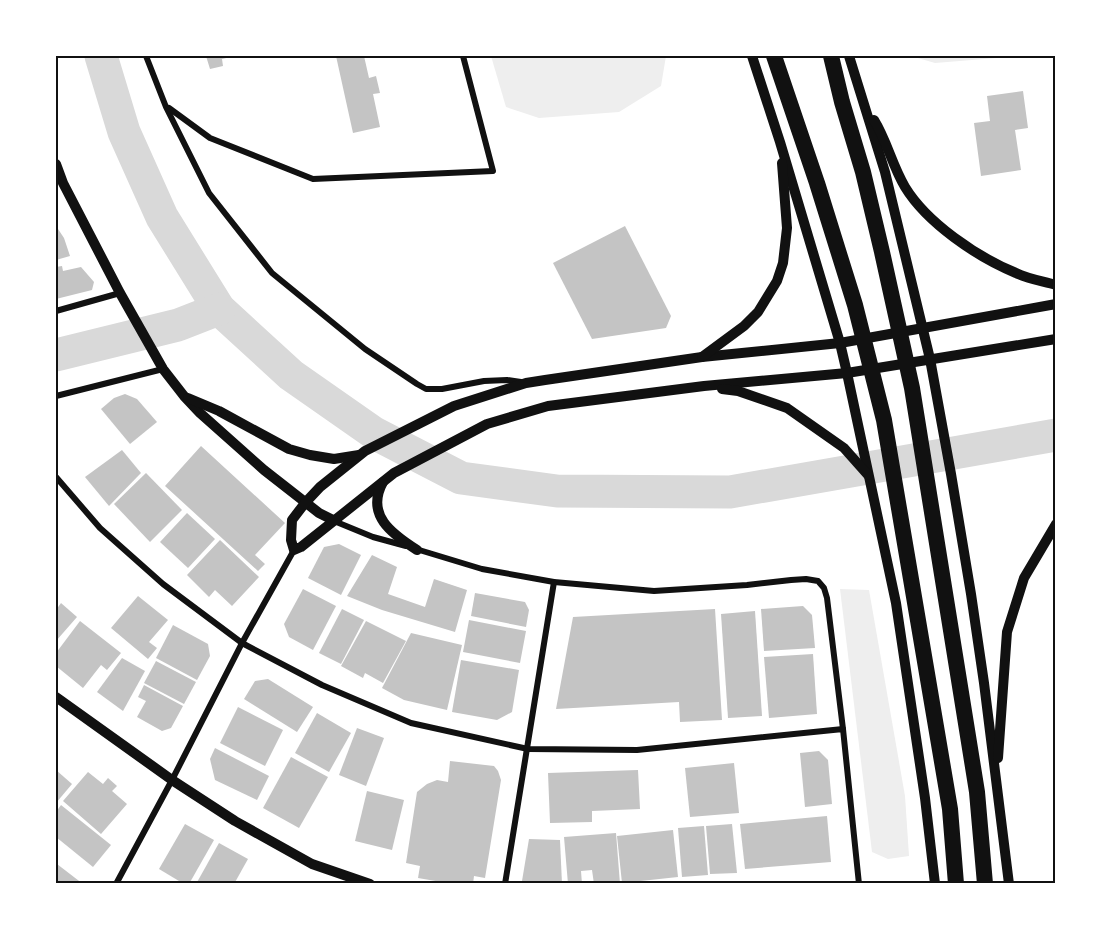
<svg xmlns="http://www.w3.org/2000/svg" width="1111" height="939" viewBox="0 0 1111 939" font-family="'Titillium Web',sans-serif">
<rect width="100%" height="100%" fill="#fff"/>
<g fill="#eee">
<path d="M491,56h175l-5,30 -42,26 -80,6 -33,-11z"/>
<path d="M911,56h110l-86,7z"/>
<path d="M840,589l29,1 36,206 4,60 -21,3 -16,-7z"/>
</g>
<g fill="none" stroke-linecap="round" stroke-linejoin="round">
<g stroke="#d9d9d9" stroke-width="33">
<path d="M101,56l23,76 38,85 57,92 72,66 83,58 87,45 96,13 173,1 326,-57"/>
<path d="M56,355l122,-30 41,-16"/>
</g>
</g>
<g fill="#c4c4c4">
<path d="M206,56h29l-13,3 1,7 -13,3z"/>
<path d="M336,56h28l5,22 7,-2 4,17 -7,1 7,33 -27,6z"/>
<path d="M1023,91l5,37 -13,2 6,40 -40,6 -7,-53 16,-2 -3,-25z"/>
<path d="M56,226l8,12 6,18 -14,4z"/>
<path d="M625,226l46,90 -5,12 -74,11 -39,-76z"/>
<path d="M62,266l1,5 18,-4 13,15 -2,8 -36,9v-32z"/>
<path d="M125,394l12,5 20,23 -27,22 -29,-35 13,-11z"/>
<path d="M201,446l84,77 -30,32 10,9 -7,7 -93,-85z"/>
<path d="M122,450l19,23 -32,33 -24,-29z"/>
<path d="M146,473l36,37 -32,32 -36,-38z"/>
<path d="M187,513l28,26 -27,29 -28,-26z"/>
<path d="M220,540l39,37 -27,29 -17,-16 -6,7 -22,-22z"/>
<path d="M339,544l22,11 -20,40 -33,-17 16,-31z"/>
<path d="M372,555l25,12 -9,27 37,13 9,-28 33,11 -12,42 -73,-22 -35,-14z"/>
<path d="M303,589l33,17 -23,44 -24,-13 -5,-13z"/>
<path d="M475,593l50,9 4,8 -3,17 -55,-11z"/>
<path d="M138,596l30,24 -19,22 8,6 -9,11 -37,-31z"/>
<path d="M61,603l16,14 -21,24v-31z"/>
<path d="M803,606l9,9 3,33 -51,3 -3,-42z"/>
<path d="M342,609l22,11 -23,44 -22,-11z"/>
<path d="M715,609l7,111 -42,2 -1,-20 -123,7 17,-92z"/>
<path d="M755,611l7,105 -34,2 -7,-104z"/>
<path d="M469,620l57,11 -6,32 -57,-11z"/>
<path d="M80,621l41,32 -14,17 -6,-5 -18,23 -27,-22v-13z"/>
<path d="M366,621l40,20 -23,42 -18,-10 -2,5 -22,-12z"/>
<path d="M173,625l35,19 2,12 -13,24 -41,-22z"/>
<path d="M411,633l51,12 -15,65 -43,-10 -22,-12z"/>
<path d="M813,654l4,60 -48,4 -5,-61z"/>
<path d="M122,658l23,13 -22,40 -26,-19z"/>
<path d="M461,660l58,10 -7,42 -15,8 -45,-8z"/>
<path d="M156,661l40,21 -12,22 -40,-21z"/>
<path d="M268,679l45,28 -16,25 -53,-33 11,-18z"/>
<path d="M144,685l39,21 -12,22 -9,3 -25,-14 9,-16 -8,-4z"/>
<path d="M238,707l45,23 -18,36 -45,-23z"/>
<path d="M317,713l34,20 -22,39 -34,-19z"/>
<path d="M357,728l27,10 -18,48 -27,-11z"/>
<path d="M215,748l54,28 -12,24 -42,-20 -5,-21z"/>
<path d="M819,751l9,9 4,44 -27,3 -5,-54z"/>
<path d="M291,757l37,20 -29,51 -36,-20z"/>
<path d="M450,761l44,5 4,5 3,9 -16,98 -11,-2 -1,8h-20l-35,-6 2,-12 -14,-3 11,-71 10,-8 10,-4 11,2z"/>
<path d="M734,763l5,50 -49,4 -5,-49z"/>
<path d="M56,770l16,14 -16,19z"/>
<path d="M638,770l2,39 -48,2v11l-42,1 -2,-50z"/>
<path d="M88,772l15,12 5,-6 9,8 -5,5 15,13 -26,30 -38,-33z"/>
<path d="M367,791l37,9 -12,50 -37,-9z"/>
<path d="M61,805l50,40 -18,22 -37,-30v-25z"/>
<path d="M827,816l4,46 -86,7 -5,-45z"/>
<path d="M185,824l29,16 -25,44h-5l-25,-15z"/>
<path d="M732,824l5,49 -27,1 -4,-48z"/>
<path d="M704,826l4,49 -26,2 -4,-49z"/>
<path d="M673,830l5,47 -56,6 -5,-47z"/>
<path d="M616,833l4,51h-26l-2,-14 -11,1 1,13h-14l-4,-47z"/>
<path d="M529,839l31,1 2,44h-38l-2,-3z"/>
<path d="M219,843l29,16 -14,25h-38z"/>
<path d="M57,864l26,20h-27v-17z"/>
</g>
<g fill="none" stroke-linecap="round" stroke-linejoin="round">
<g stroke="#111" stroke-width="6">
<path d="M146,56l20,51 43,86 63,80 93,76 52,35 9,5h16l42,-8 23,-1 14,2"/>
<path d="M169,108l41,30 103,41 180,-8 -30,-115"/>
<path d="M56,311l64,-18"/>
<path d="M56,396l107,-27"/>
<path d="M56,477l44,51 63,56 79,59 80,42 89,38 117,26 109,1 206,-21 16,155"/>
<path d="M334,521l39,16 33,9"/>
<path d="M416,549l66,20 72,13 100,9 93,-6 44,-5 15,-1 12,2 6,7 3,10 16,131"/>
<path d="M116,884l56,-104 70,-137 52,-93"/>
<path d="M505,884l49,-302"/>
</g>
<g stroke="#111" stroke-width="10">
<path d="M752,56l28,86 60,201 7,30 49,230 29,195 10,86"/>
<path d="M849,56l36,116 45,187 21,115 20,120 13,89 25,201"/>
<path d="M874,120c13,21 18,45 31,67 22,36 72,70 111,86 12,6 26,8 40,12"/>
<path d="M56,164l7,19 57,110 43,76 21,27 16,17 64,57 55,43 14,7"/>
<path d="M1056,304l-216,39 -138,14 -157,23 -19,3 -72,23 -89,45 -45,36 -15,16 -13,17 -1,20 3,10 7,-3 93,-74 93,-49 61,-18 156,-20 143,-13 209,-34"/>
<path d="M702,357l42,-31 14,-14 19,-31 6,-18 4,-35 -5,-65"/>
<path d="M722,389l16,2 49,17 57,40 24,27"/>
<path d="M188,398l31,13 70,38 21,6 24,4 25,-4"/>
<path d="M383,482c-18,33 9,52 34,68"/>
<path d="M56,697l116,83 63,41 77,43 58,20"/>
<path d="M998,758l9,-126 17,-54 32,-54"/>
</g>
<g stroke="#111" stroke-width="16">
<path d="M774,56l43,127 38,122 29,115 66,389 6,75"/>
<path d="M831,56l11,46 21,70 19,80 30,136 65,404 8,92"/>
</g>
</g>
<rect width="1111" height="939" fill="none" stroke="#ffffff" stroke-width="114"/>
<rect x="57" y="57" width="997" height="825" fill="none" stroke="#111" stroke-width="2"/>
</svg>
